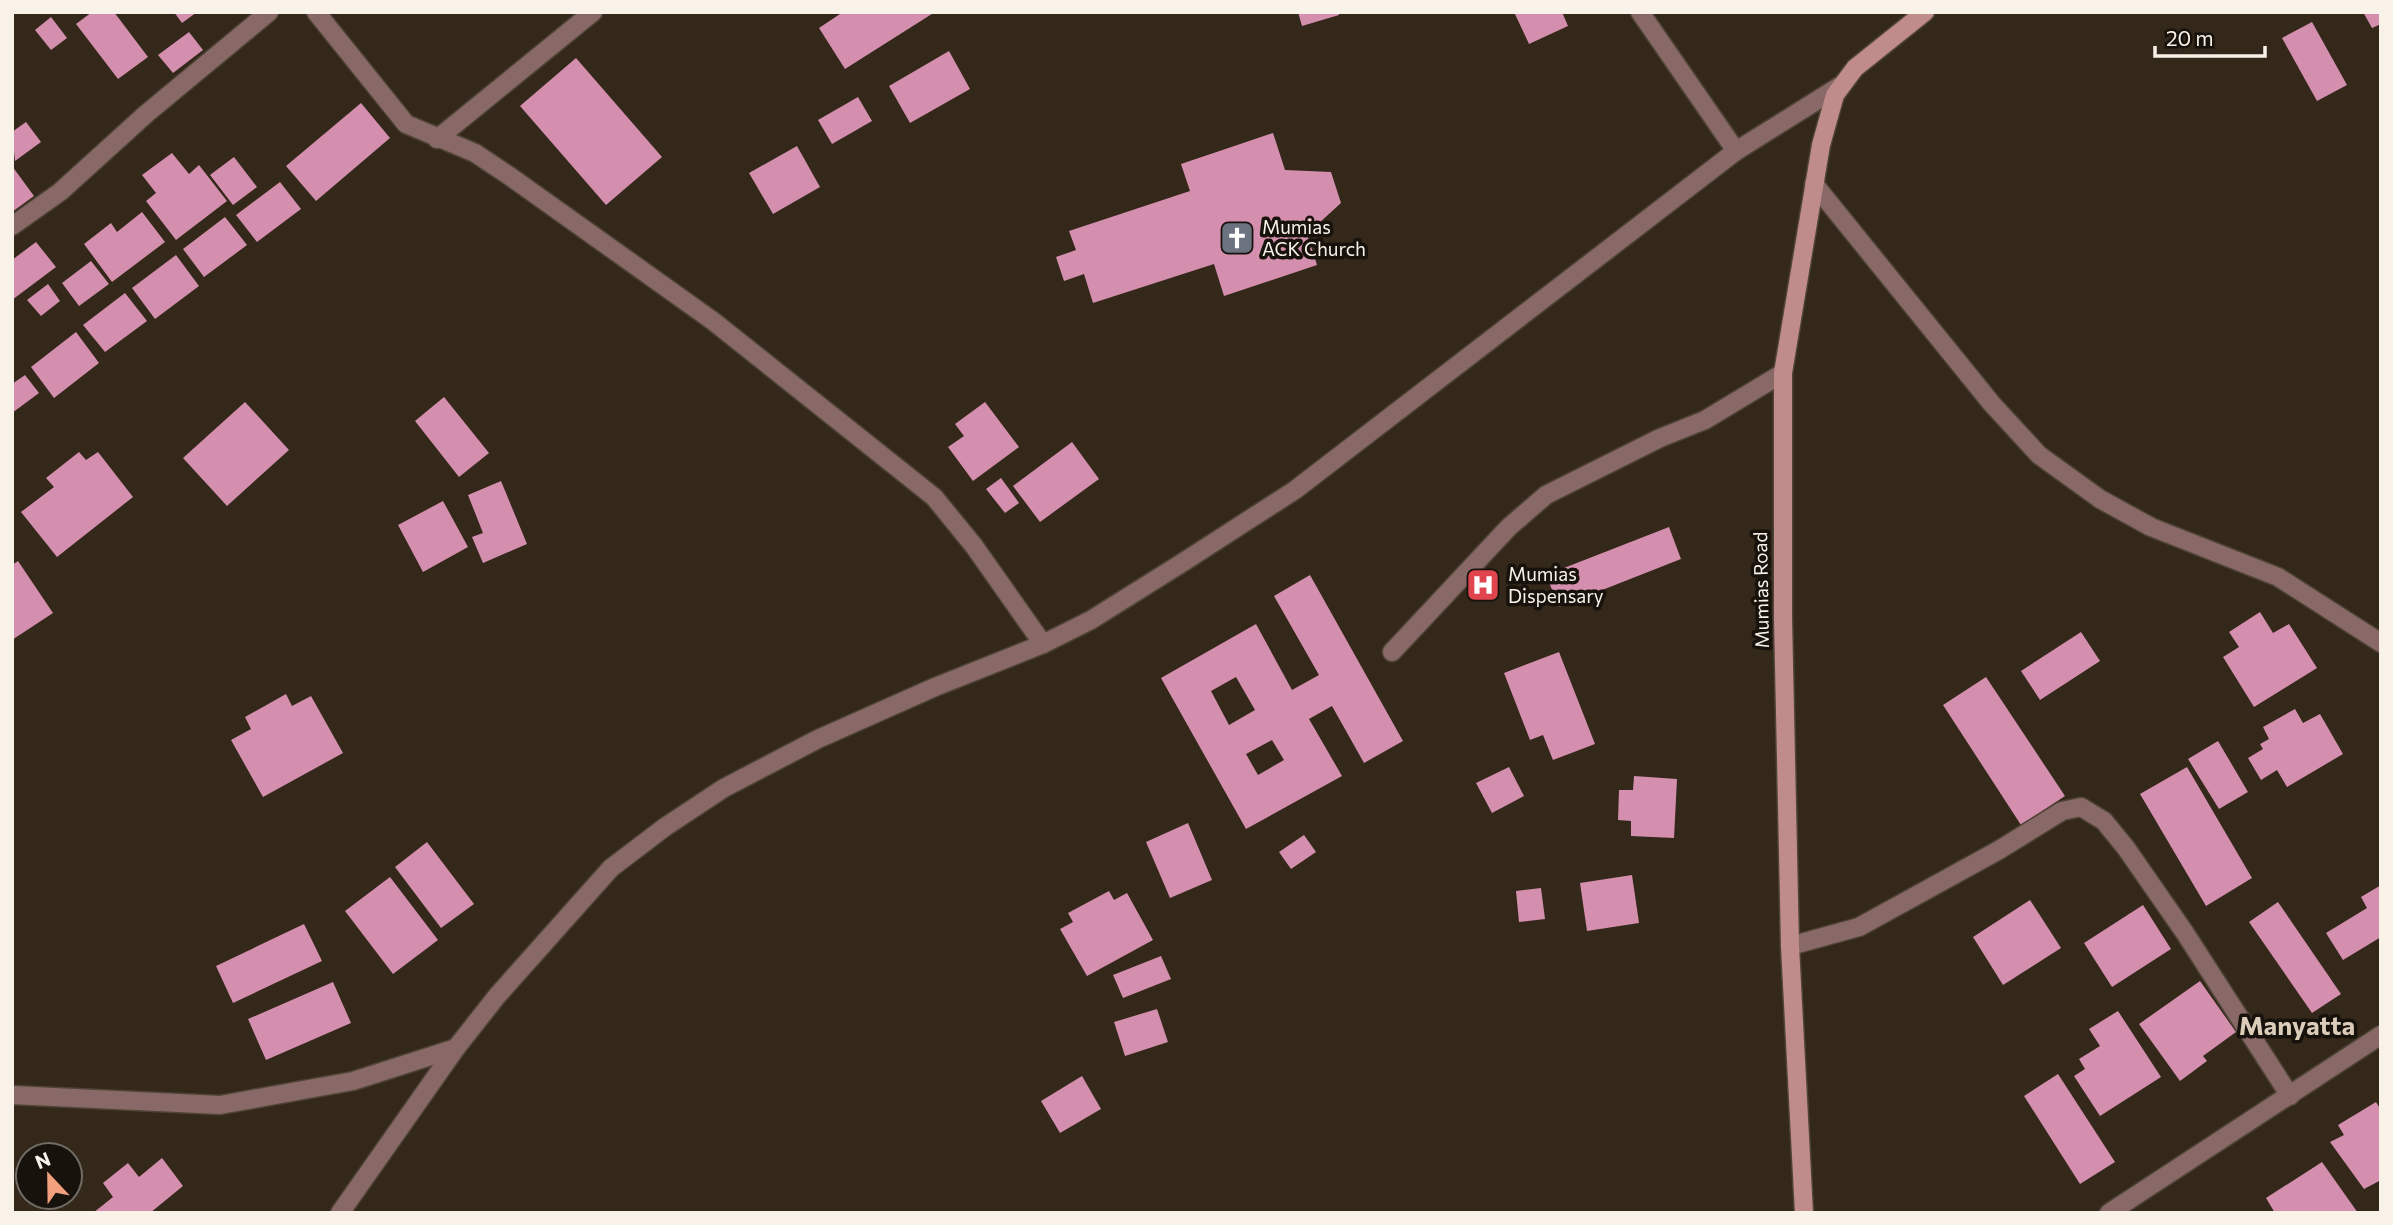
<svg xmlns="http://www.w3.org/2000/svg" width="2393" height="1225" viewBox="0 0 2393 1225" font-family="Commissioner,sans-serif">
<rect width="100%" height="100%" fill="#34281a"/>
<g fill="#d58fae" fill-rule="evenodd">
<path d="M92,12h22l34,45 -30,22 -42,-55z"/>
<path d="M174,12h23l-15,11z"/>
<path d="M843,12h92l-90,57 -26,-41z"/>
<path d="M1298,12h40l1,3 -37,11z"/>
<path d="M1514,12h48l6,14 -39,18z"/>
<path d="M2363,12h18v12l-9,4z"/>
<path d="M51,17l16,21 -16,12 -16,-20z"/>
<path d="M2312,22l35,63 -30,16 -35,-63z"/>
<path d="M189,32l14,18 -30,23 -15,-18z"/>
<path d="M949,51l21,38 -60,34 -21,-37z"/>
<path d="M576,58l86,99 -56,48 -86,-99z"/>
<path d="M858,97l14,24 -40,23 -14,-24z"/>
<path d="M361,103l29,35 -74,63 -30,-35z"/>
<path d="M26,122l15,20 -26,19 -3,-29z"/>
<path d="M1273,133l12,37 46,2 10,31 -34,31 10,31 -93,31 -10,-32 -121,39 -9,-29 -20,7 -8,-24 20,-7 -7,-19 121,-40 -9,-27z"/>
<path d="M797,146l23,41 -47,27 -24,-41z"/>
<path d="M172,153l17,21 10,-9 28,36 -51,39 -30,-39 10,-8 -14,-18z"/>
<path d="M234,157l23,30 -24,18 -23,-30z"/>
<path d="M12,166l22,30 -22,16z"/>
<path d="M280,182l21,27 -44,33 -21,-27z"/>
<path d="M142,212l23,30 -53,40 -28,-38 27,-21 6,9z"/>
<path d="M225,217l22,28 -43,32 -21,-28z"/>
<path d="M36,242l20,25 -44,33v-40z"/>
<path d="M176,255l23,31 -44,33 -23,-31z"/>
<path d="M91,261l18,23 -30,22 -17,-23z"/>
<path d="M48,284l12,17 -19,15 -14,-16z"/>
<path d="M125,293l22,28 -42,31 -22,-27z"/>
<path d="M76,332l23,31 -45,35 -23,-31z"/>
<path d="M25,375l14,18 -27,20v-29z"/>
<path d="M444,397l45,56 -30,24 -44,-56z"/>
<path d="M245,402l44,48 -62,56 -44,-48z"/>
<path d="M985,402l34,45 -46,34 -25,-34 16,-11 -9,-12z"/>
<path d="M1072,442l27,37 -59,43 -27,-36z"/>
<path d="M79,452l7,8 12,-8 35,45 -76,60 -36,-45 33,-25 -8,-9z"/>
<path d="M1001,478l18,25 -14,10 -19,-24z"/>
<path d="M501,481l26,63 -44,19 -11,-26 11,-4 -15,-38z"/>
<path d="M443,501l25,46 -45,25 -25,-47z"/>
<path d="M1669,527l12,32 -122,48 -13,-32z"/>
<path d="M18,561l35,52 -41,27v-75z"/>
<path d="M1310,575l93,166 -39,22 -32,-57 -23,13 33,57 -96,53 -85,-151 95,-54 36,66 27,-15 -45,-79zM1236,677l19,33 -26,15 -18,-34zM1272,740l12,20 -26,15 -12,-21z"/>
<path d="M2260,612l13,21 16,-9 28,44 -63,39 -31,-50 16,-10 -10,-15z"/>
<path d="M2081,632l19,29 -60,39 -19,-29z"/>
<path d="M1559,652l36,92 -42,16 -10,-25 -13,5 -26,-67z"/>
<path d="M1986,677l79,119 -44,29 -78,-120z"/>
<path d="M286,694l6,12 19,-10 32,57 -80,44 -32,-57 20,-11 -6,-12z"/>
<path d="M2295,709l8,14 17,-9 23,40 -56,33 -10,-17 -16,10 -13,-22 15,-9 -3,-5 9,-5 -6,-12z"/>
<path d="M2218,741l30,51 -29,17 -31,-50z"/>
<path d="M1509,767l15,29 -32,17 -16,-30z"/>
<path d="M2187,767l65,111 -46,28 -66,-112z"/>
<path d="M1634,776l43,3 -3,59 -43,-2v-15l-13,-1 1,-30h14z"/>
<path d="M1188,823l24,57 -42,18 -24,-56z"/>
<path d="M1304,835l12,17 -25,17 -12,-17z"/>
<path d="M427,842l47,62 -33,24 -46,-61z"/>
<path d="M1632,875l7,48 -52,8 -7,-48z"/>
<path d="M390,877l48,63 -45,34 -48,-63z"/>
<path d="M2381,885v52l-38,23 -17,-27 41,-25 -6,-11z"/>
<path d="M1541,888l4,31 -26,3 -3,-31z"/>
<path d="M1109,891l5,9 13,-7 26,47 -66,36 -27,-47 13,-7 -5,-9z"/>
<path d="M2030,900l31,48 -58,37 -30,-48z"/>
<path d="M2278,902l63,92 -29,19 -63,-91z"/>
<path d="M2143,905l28,44 -59,38 -28,-44z"/>
<path d="M304,924l18,37 -89,42 -17,-37z"/>
<path d="M1161,956l10,23 -48,19 -10,-23z"/>
<path d="M2200,981l36,51 -33,24 4,5 -27,20 -41,-57z"/>
<path d="M333,982l18,41 -85,37 -18,-41z"/>
<path d="M1157,1009l11,33 -43,14 -11,-34z"/>
<path d="M2118,1011l43,66 -61,39 -26,-40 11,-7 -6,-10 21,-13 -11,-17z"/>
<path d="M2058,1074l57,88 -35,22 -56,-88z"/>
<path d="M1082,1076l19,33 -41,24 -19,-32z"/>
<path d="M2376,1102l5,8v70l-17,9 -34,-47 14,-7 -6,-10z"/>
<path d="M162,1158l21,28 -33,27h-57l20,-16 -10,-14 25,-20 11,14z"/>
<path d="M2322,1162l36,51h-83l-9,-15z"/>
</g>
<g fill="none" stroke-linecap="round" stroke-linejoin="round">
<defs>
<g id="street">
<path d="M316,12l90,112 69,29 36,24 202,144 221,176 40,49 69,98"/>
<path d="M1640,12l96,139"/>
<path d="M437,139l156,-127"/>
<path d="M1814,184l178,220 47,51 61,44 51,28 127,50 103,66"/>
<path d="M12,226l48,-34 86,-78 123,-102"/>
<path d="M1392,652l117,-125 37,-32 114,-57 45,-18 78,-47"/>
<path d="M1790,946l69,-19 140,-77 63,-39 19,-4 23,14 22,27 59,85 105,163"/>
<path d="M12,1095l208,10 133,-24 103,-33"/>
<path d="M340,1213l116,-165 41,-52 114,-128 54,-41 59,-39 94,-49 117,-52 108,-43 48,-24 94,-59 110,-71 441,-339 104,-65"/>
<path d="M2109,1213l272,-178"/>
</g>
<path id="secondary" d="M1804,1213l-14,-267 -7,-328v-245l38,-228 14,-50 20,-27 70,-56"/>
</defs>
<use href="#street" stroke="#504437" stroke-width="21"/>
<use href="#secondary" stroke="#504437" stroke-width="21"/>
<use href="#street" stroke="#896968" stroke-width="18"/>
<use href="#secondary" stroke="#bf8c8b" stroke-width="18"/>
</g>
<defs>
<symbol id="church-square" viewBox="-11 -11 22 22"><rect x="-9" y="-9" width="18" height="18" rx="4" fill="#6b7280" stroke="#17120c"/><path d="M-1.2-6h2.4v3.5h3.3v2.4h-3.3V6h-2.4V-.1h-3.3v-2.4h3.3Z" fill="#fff"/></symbol>
<symbol id="hospital-square" viewBox="-11 -11 22 22"><rect x="-9" y="-9" width="18" height="18" rx="4" fill="#e0444e" stroke="#17120c"/><path d="M-5-5h3v3.5h4V-5h3V5h-3V1.5h-4V5h-3Z" fill="#fff"/></symbol>
</defs>
<g fill-rule="evenodd">
<use href="#church-square" x="1218" y="219" width="38" height="38"/>
<use href="#hospital-square" x="1464" y="566" width="38" height="38"/>
</g>
<g text-anchor="middle" stroke-width="7" stroke-linejoin="round" paint-order="stroke">
<g font-size="19" fill="#f9f2e8" stroke="#17120c" text-anchor="start">
<text x="1262" y="234">Mumias<tspan x="1262" dy="22">ACK Church</tspan></text>
<text x="1508" y="581">Mumias<tspan x="1508" dy="22">Dispensary</tspan></text>
</g>
<g font-size="19" fill="#f9f2e8" stroke="#17120c">
<text transform="translate(1761 590) rotate(-91)" y="7">Mumias Road</text>
</g>
<g font-size="26" font-weight="bold" fill="#dccdbb" stroke="#17120c">
<text x="2297" y="1035">Manyatta</text>
</g>
</g>
<rect width="2393" height="1225" fill="none" stroke="#f9f2e8" stroke-width="28"/>
<g transform="translate(49 1176) rotate(338)"><circle r="33" fill="#17120c" stroke="#716c64" stroke-width="2"/>
<path d="M0-5L12 26L0 18L-12 26Z" fill="#f2a07e"/>
<text y="-10" font-size="19" font-weight="bold" text-anchor="middle" fill="#f9f2e8">N</text>
</g>
<path d="M2155 46v10h110v-10" fill="none" stroke="#f9f2e8" stroke-width="3.5"/>
<text x="2166" y="46" font-size="21" fill="#f9f2e8" stroke="#17120c" stroke-width="5" paint-order="stroke">20 m</text>
</svg>
